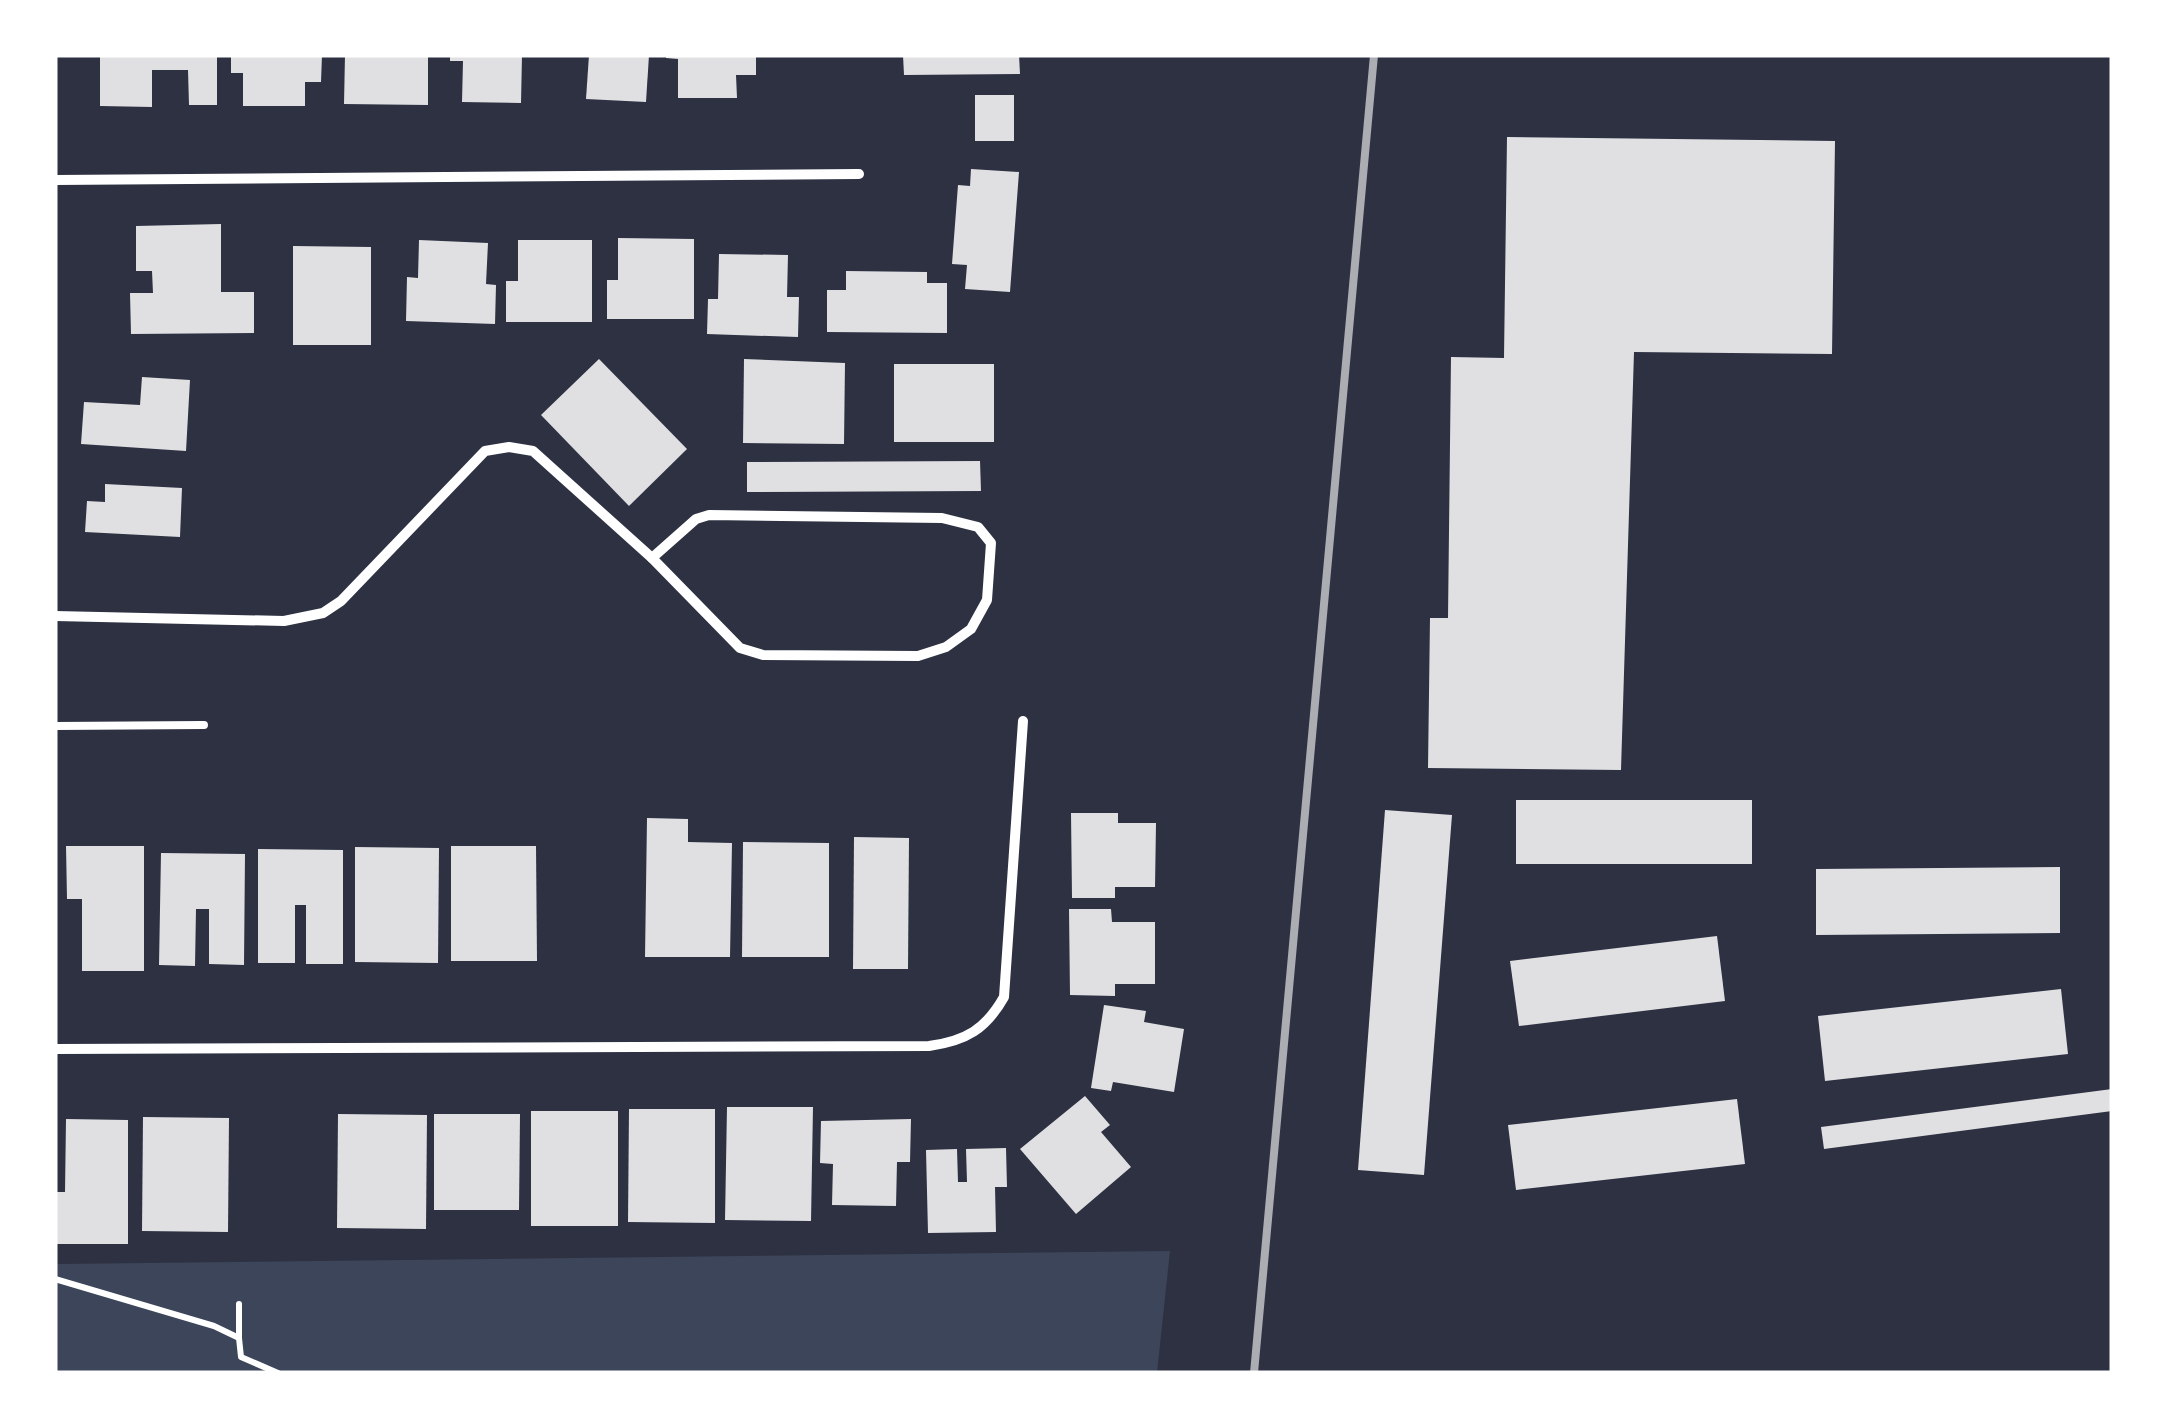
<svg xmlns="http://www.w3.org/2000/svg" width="2167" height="1428" viewBox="0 0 2167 1428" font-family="Cabin,sans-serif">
<rect width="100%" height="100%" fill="#2d3142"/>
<path fill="#3c4559" d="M1170,1251l-13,122h-1102l1,-109z"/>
<g fill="#e0e0e3">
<path d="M100,55h117v50h-28l-1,-35h-36v37l-52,-1z"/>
<path d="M231,55h91l-1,27h-16v24h-62v-33h-12z"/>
<path d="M345,55h83v50l-84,-1z"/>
<path d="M450,55h72l-1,48 -59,-1 1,-41h-13z"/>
<path d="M589,55h60l-3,47 -60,-3z"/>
<path d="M666,55h90v20h-20l1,23h-59v-39l-12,-1z"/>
<path d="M903,55h116l1,19 -116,1z"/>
<rect x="975" y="95" width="39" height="46"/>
<path d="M1507,137l328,4 -3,213 -198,-2 -13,418 -193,-2 2,-150h18l3,-261 53,1z"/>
<path d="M971,169l48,3 -9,120 -45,-3 2,-24 -15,-1 6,-79 12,1z"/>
<path d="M221,224v68h33v41l-123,1 -1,-41h23l-1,-22h-16v-45z"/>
<path d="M618,238l76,1v80h-87v-39h11z"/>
<path d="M419,240l69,3 -2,41 10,1 -1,39 -89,-3 1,-44 11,1z"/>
<path d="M518,240h74v82h-86v-41h12z"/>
<path d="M293,246l78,1v98h-78z"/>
<path d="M719,254l69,1 -1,42h12l-1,40 -91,-3 1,-35h10z"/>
<path d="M846,271l81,1v11h20v50l-120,-1v-42h19z"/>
<path d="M599,359l88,90 -58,57 -88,-91z"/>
<path d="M744,359l101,4 -1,81 -101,-1z"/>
<rect x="894" y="364" width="100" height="78"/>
<path d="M142,377l48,3 -4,71 -105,-7 3,-42 56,3z"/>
<path d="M980,461l1,30 -234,1v-30z"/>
<path d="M105,484l77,4 -2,49 -95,-5 2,-31 18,1z"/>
<rect x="1516" y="800" width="236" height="64"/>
<path d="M1385,810l67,5 -28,360 -66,-5z"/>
<path d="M1071,813h47v10h38l-1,64h-40v11h-43z"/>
<path d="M647,818l41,1v23l44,1 -2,114h-85z"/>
<path d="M854,837l55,1 -1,131h-55z"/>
<path d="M743,842l86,1v114h-87z"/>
<path d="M66,846h78v125h-62v-72h-15z"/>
<path d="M451,846h85l1,115h-86z"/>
<path d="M355,847l84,1 -1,115 -83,-1z"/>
<path d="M258,849l85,1v114h-37v-59h-11v58h-37z"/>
<path d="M161,853l84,1 -1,111 -35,-1v-55h-13l-1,57 -36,-1z"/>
<path d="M2060,867v66l-244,2v-66z"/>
<path d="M1069,909h42l1,13h43v62h-40v12l-45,-1z"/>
<path d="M1717,936l8,65 -206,25 -9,-65z"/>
<path d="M2061,989l7,65 -243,27 -7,-65z"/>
<path d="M1104,1005l42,6 -2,11 40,7 -10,63 -61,-10 -2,9 -20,-3z"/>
<path d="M2112,1089v22l-288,38 -3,-22z"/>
<path d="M1085,1096l25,29 -9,7 30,35 -55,47 -56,-65z"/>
<path d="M1737,1099l8,65 -229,26 -8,-65z"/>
<path d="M727,1107h86l-2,114 -86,-1z"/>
<path d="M629,1109h86v114l-87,-1z"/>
<rect x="531" y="1111" width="87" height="115"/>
<path d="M338,1114l89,1 -1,114 -89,-1z"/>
<path d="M434,1114h86l-1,96h-85z"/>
<path d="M143,1117l86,1 -1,114 -86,-1z"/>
<path d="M66,1119l62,1v124h-73v-52h10z"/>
<path d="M911,1119l-1,43h-13l-1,44 -64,-1 1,-41 -13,-1 1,-42z"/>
<path d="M1006,1148l1,39h-12l1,45 -68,1 -2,-83 31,-1 1,33h9l-1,-33z"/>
</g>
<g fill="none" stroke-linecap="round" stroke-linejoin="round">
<g stroke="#fff" stroke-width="6">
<path d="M55,1279l159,47 25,12 2,19 37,16"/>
<path d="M239,1338v-34"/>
</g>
<path stroke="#fff" stroke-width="8" d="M55,726l149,-1"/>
<g stroke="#fff" stroke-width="10">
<path d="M55,180l804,-6"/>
<path d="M709,515l233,3 36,9 13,16 -4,57 -16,29 -25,18 -28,9 -155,-1 -23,-7 -88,-90 44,-39z"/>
<path d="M55,616l229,5 39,-8 18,-12 144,-150 24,-4 24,4 119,107"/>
<path d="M55,1049l874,-3c37,-5 57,-17 75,-49l19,-276"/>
</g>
<path stroke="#abadb3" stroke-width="8" d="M1254,1373l120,-1318"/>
</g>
<rect width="2167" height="1428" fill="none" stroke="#ffffff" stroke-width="115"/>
</svg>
